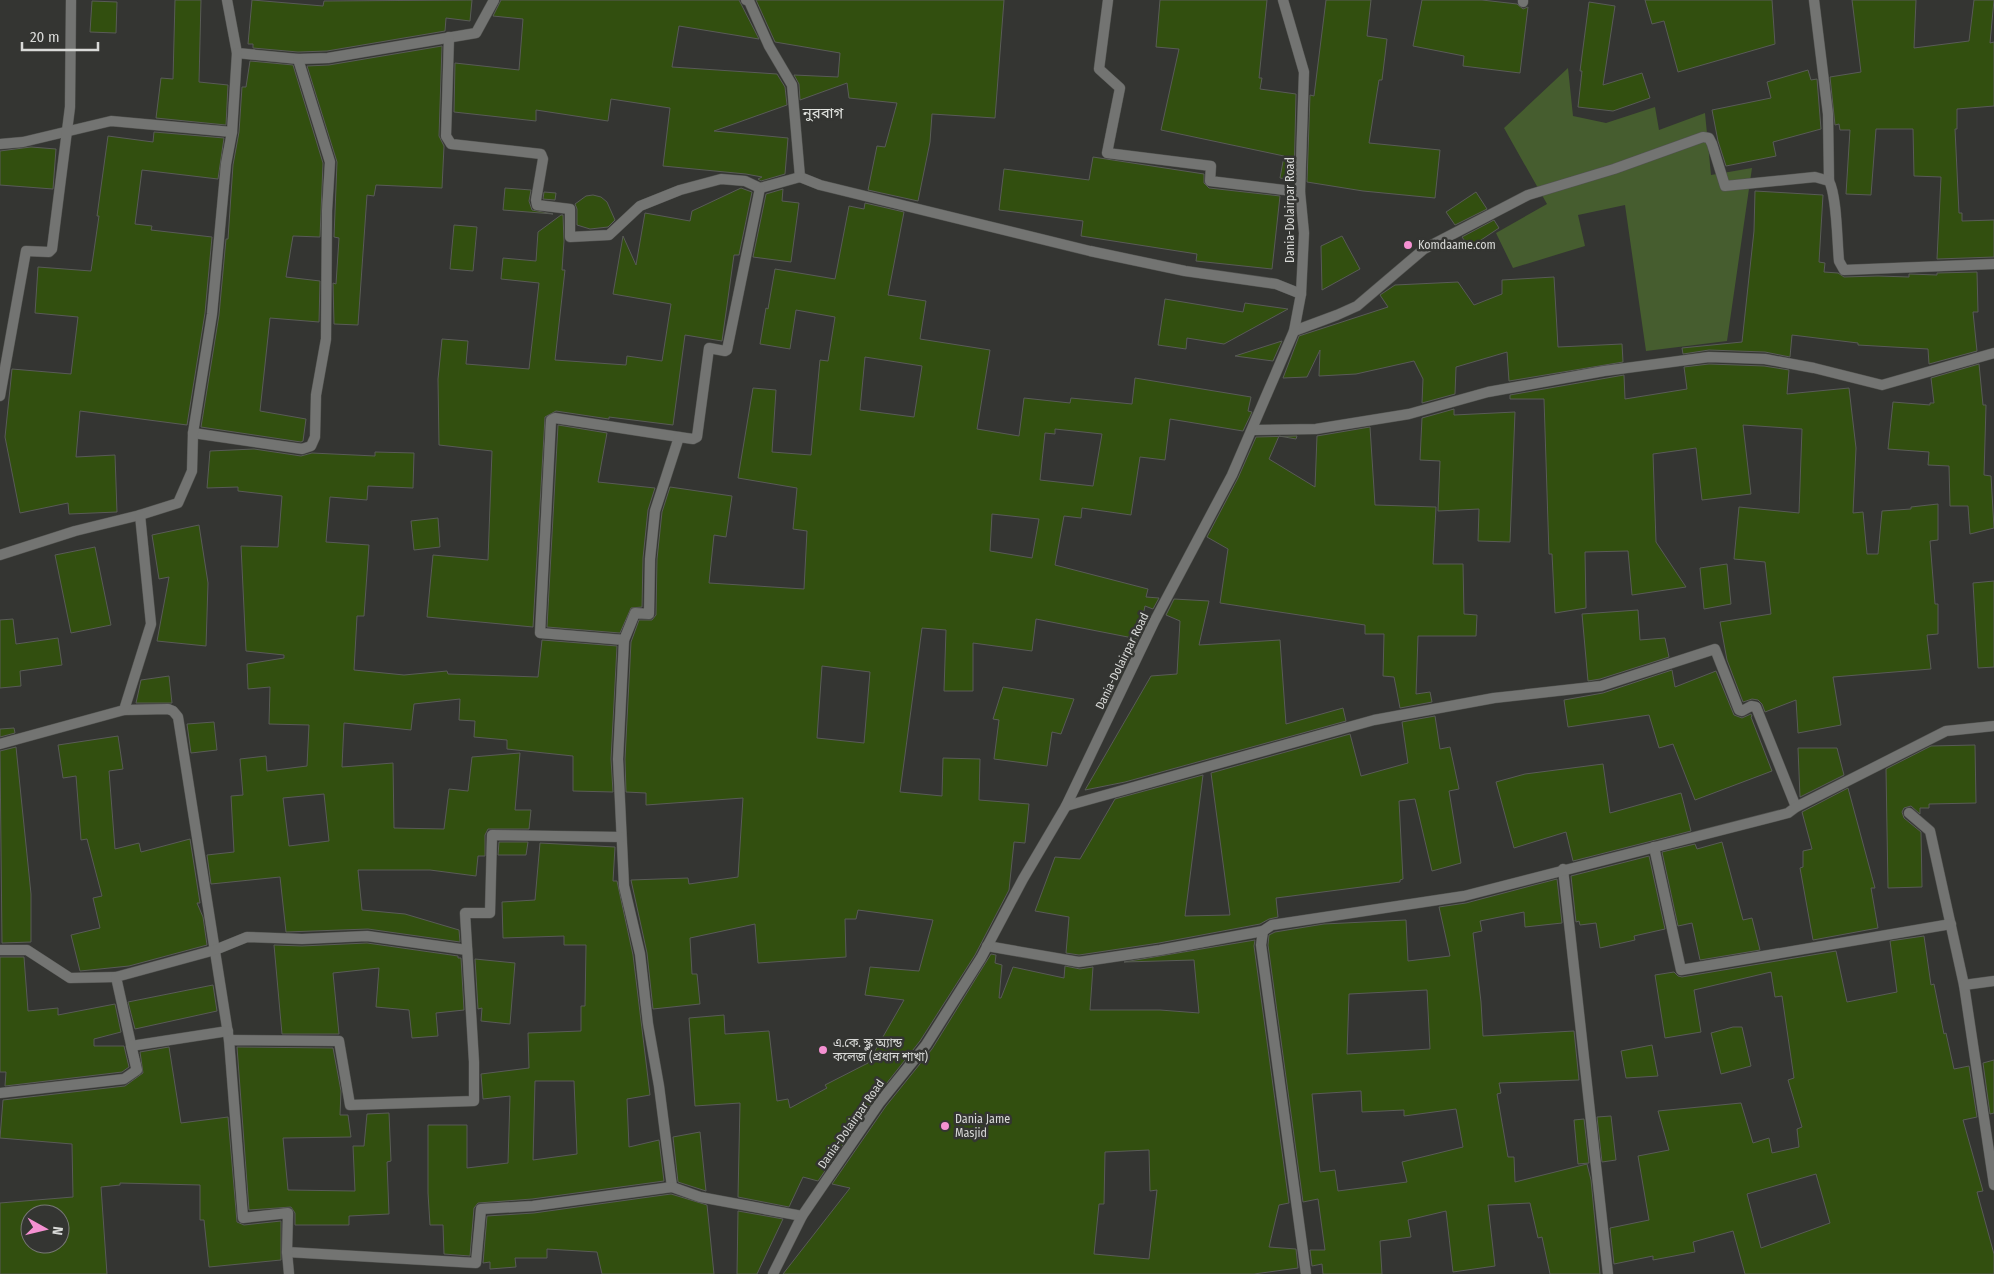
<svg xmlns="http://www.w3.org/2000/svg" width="1994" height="1274" viewBox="0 0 1994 1274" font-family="'Fira Sans Condensed','Noto Sans Bengali',sans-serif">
<rect width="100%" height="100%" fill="#343532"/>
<path fill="#465d2f" d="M1568,68l5,48 33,7 49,-16 4,23 46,-17 6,62 41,-7 -25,173 -81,10 -21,-146 -47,10 7,31 -72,22 -17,-35 51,-29 -43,-76z"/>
<g fill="#324f0f" stroke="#595b57" fill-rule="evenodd">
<path d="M175,0h26l-2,82 29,3 -2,40 -70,-7 5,-40 12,1z"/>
<path d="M252,0l71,6 1,-5 148,-1 -2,21 -24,-3 -1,13 -118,20 -29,1 -45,-4v-4h-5z"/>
<path d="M501,0h238l20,39 -80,-13 -7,41 105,7 8,13 2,18 -73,26 74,7 -3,36 -24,7 -3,-2 4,-2 -16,-3 -83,-8 7,-58 -59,-9 -3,22 -72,-11v11l-82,-9 1,-49 64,7 4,-51 -30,-3z"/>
<path d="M756,0h248l-9,118 -63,-4 -2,28 -12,59 -50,-11 9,-44 8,1 12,-44 -48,-5 -2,-15 -47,17 -1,-16 -5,-9 44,2 2,-24 -65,-11z"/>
<path d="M1160,0h107l-8,78h3l-2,11 36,5 -2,86 -14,-2 4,-22 -123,-26 18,-81 -23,-2z"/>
<path d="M1326,0h45l-4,36 20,3 -5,41h-3l-10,63 71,7 -5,48 -72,-7 -56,-9 3,-87 4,1z"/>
<path d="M1422,0h60l35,4 6,5 5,-2 -8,66 -57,-7 1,-10 -51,-10z"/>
<path d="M1645,0h127l3,44 -97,28 -14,-51 -12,3z"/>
<path d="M1852,0h64l-2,48 55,-7 5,-41h20l-4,43 4,-1v64l-37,3v20h-2l4,84h3v8l32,-1v37l-57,2 4,-82 -27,-1 -1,-47h-37l-5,66 -25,-1 4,-64h-10l-1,-6 -4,1 -5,-48 31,-5z"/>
<path d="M92,1l25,1 -1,31 -26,-1z"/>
<path d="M1589,2l26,4 -12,79 39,-12 8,25 -37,13 -35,-4 4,-36h-2z"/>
<path d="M442,46l-3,90 5,10 -2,42 -66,-3 -2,11 -7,-1 -9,130 -24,-1 -1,-41 3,1 3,-46 -5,-1 3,-75 -30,-96 22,-1z"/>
<path d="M250,61l43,4 30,98 -3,74 -27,-1 -7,41 34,4 -1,41 -49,-4 -10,93 46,8 -3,22 -2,1 -100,-15 18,-112 7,-76h2l5,-74 6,-33 3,-45h4z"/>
<path d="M1808,70l3,10 6,-1 4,50 -48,13 3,14 -50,10 -8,-25 -6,-31 59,-12 -4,-16z"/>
<path d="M154,132l70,6 -6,41 -76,-9 -7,54 17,2 -1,4 61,7 -7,76 -18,112 -107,-14 -4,46 39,-2 2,57 -48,2 -1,-11 -48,10 -15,-76 7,-68 59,5 7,-57 -43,-4 3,-46 53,4 8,-55h-2l11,-80 45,6z"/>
<path d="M31,147l25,2 -3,40 -53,-4v-34z"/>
<path d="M1093,157l111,17v9l5,5 71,8 -8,73 -76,-8 1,-7 -116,-18 2,-15 -84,-11 5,-41 85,11z"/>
<path d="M505,188l26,2 -2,11 3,9 21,4 -50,-4z"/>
<path d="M741,188l11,4 -13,63h-5l-12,86 -37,-6 -12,90 -64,-8v2l-53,-8 -11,6 -12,210 -106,-10 6,-62 55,5 4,-109 -53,-6 -1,-66 4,-40 26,2 -2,23 63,5 10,-86 -38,-4 2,-21 33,3 2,-29 23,-17h2l1,26 -2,29h3l-10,90 71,5 1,-9 35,5 9,-57 -58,-10 10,-58 13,29 9,-52 45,8 2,-10z"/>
<path d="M783,189l-1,12 17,2 -8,59 -38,-5 13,-63z"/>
<path d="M1755,191l68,4 -4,67 6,1 -1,9 14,1 6,4 34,-1 31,1v-3l28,1v-2l40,-1 1,40h-5l4,39 -48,13 -1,-15 -70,-4v-2l-66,-8 -2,22 -25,-5 -56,-2 -26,4 -1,-6 60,-6 12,-111z"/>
<path d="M544,192l12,1 -1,7 -12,-1z"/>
<path d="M1476,192l11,17 -32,16 -9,-13z"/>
<path d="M593,195l8,2 6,5 8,18 -7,7 -18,2 -13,-4v-16l-2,-5 11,-8z"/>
<path d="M865,203l39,9 -16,83 38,6 -6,38 70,11 -13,79 42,7 5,-38 46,5 1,-5 61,6 3,-26 116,19 -3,14 4,1 -9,19 -73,-12 -5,41 -25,-3 -9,58 -49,-7 -1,10 -17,-2 -9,49 93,24 -2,8 13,1 -6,11 -8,-3 -7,33 -102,-20 -4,32 -59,-8v48h-29l2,-61 -24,-2 -22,164 42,4 1,-38 37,1 -1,41 50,4 -4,39 -11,-1 -5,48 -34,65 -55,86 -45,57 -57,83 -15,-4 -14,30 -51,-10 2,-94 -45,3 -6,-88 35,-3 1,19 44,-3 8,70 11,-2 2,9 37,-20 -2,-3 43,-22 36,-63 -39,-5 5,-28 49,4 14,-51 -75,-10 -2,9h-11l1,38 -88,6 -3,-39 -65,14 2,36h5l3,30 -47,5 -6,-56 -16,-73 57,-2 1,6 49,-7 5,-79 -97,7v-12l-20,-1 -1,-33 6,-117 8,-22h13l4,-5 1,-56 5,-47 8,-25 62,9 -6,41 -12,-2 -5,48 95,6 3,-58 -14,-2 4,-41 -59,-10 15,-90 23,2 -4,62 39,3 9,-95 8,1 7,-44 -39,-7 -6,39 -30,-5 6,-36 2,1 7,-40 60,10 14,-73 15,3zM865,357l57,9 -8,51 -54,-7zM1055,429l47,5 -9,52 -53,-6 5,-47 10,1zM992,514l47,5 -7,39 -42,-7zM822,666l48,6 -6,71 -47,-5z"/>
<path d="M1494,220l5,8 -24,16h-8l-5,-7z"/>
<path d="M454,225l23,2 -4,44 -23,-2z"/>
<path d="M1342,236l18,33 -38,21 -1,-44z"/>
<path d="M1554,277l4,70 64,-3 1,18 -114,19 -2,-29 -51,15 -1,27 -33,9 1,-24 -9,-18 -58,13 -37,2 1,-26 -13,27 -24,1 16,-42 89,-29 -8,-12 15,-10 63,-3 16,23 28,-11v-14z"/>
<path d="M1165,299l78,13 2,-9 43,6 -64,35 -37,-6 -1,11 -28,-4z"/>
<path d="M1282,341l-9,20 -38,-5z"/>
<path d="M1709,364l55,2 25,4 -2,24 62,-6 7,60 -3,65 10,-1 4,42h11l4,-43 29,-2v-2l27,-3v36l-8,1 5,63h3v30l-11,1 4,34 -98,8 8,48 -43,8 -2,-33 -31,12 -3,-8 -4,-4 -6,-1 -9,3 -16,-42 -7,-38 51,-8 -6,-52 -31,-3 5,-52 60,6 3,-84 -59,-4 8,69 -49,6 -6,-52 -43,6 3,88 30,45 -54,8 -4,-44 -43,1 1,56 -31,5 -3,-59h-3l-5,-155h-34v-4l114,-20 1,24 62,-10 -3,-22z"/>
<path d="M1979,364l4,41h3l-2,70 7,1 3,52 -24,6 -2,-28h-18l-1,-40 -21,-1 1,-13 -41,-3 5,-47 37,3v-2h4l-3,-25z"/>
<path d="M1454,409v6l61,-3 -5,130 -32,-1 1,-32 -41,2 2,-50 -20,-1 2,-42z"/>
<path d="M558,425l49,8 -9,49 57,6 -7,22 -5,48 -1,49 -11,1 -11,25 -73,-6z"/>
<path d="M1370,427l5,78 61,2 -3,57h30l1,50 13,1 -1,21h-58l-2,58 14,-2 2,10 -32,6 -6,-31 -11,-1 1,-42h-19v-9l-145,-22 8,-54 -21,-12 31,-59 18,-41 41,-1 -1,3 -17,-3 -10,23 46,28 2,-51z"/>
<path d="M254,449l47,7 11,-3 63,3v-4l39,1 -1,35 -45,-2 -1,14 -37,-3 -4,45 43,3 -5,71h-7l-3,54 50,5 43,-4 1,3 90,3 4,-37 75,6 -6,113 2,33 -40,-1v-35l-66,-7v-9l-33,-3 1,-16 -16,-1 1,-21 -46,5 -3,26 -67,-7 -2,44 51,-4 1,65 50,1 5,-40 19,2 4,-34 48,-4 -5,57h16l-2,19h-41l-3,6v21h-7l-2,20 -46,-6h-72l4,40 43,4 54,16 1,12 -92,-13 -82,3 -6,-55 -69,7 -4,-29 27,-3 -3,-56 12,-1 -3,-36 26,-3 1,15 40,-5 2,-41 -40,-1 1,-37 -22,2 -1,-25 37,-6v-3l-38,-4 -5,-105 37,1 4,-51 -44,-5v-4l-31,1 3,-37zM324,794l5,47 -40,5 -6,-48z"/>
<path d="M438,518l2,29 -26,3 -3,-29z"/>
<path d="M199,525l9,58 -2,63 -49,-5 12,-64 -10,2 -7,-44z"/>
<path d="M95,547l16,78 -40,8 -16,-78z"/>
<path d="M1727,564l4,40 -27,5 -4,-41z"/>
<path d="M1994,581v86l-16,1 -5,-85z"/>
<path d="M1174,599l35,2 -10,44 81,-5 6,84 57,-16 3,13 -221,61 -40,8 66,-114 26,-2 3,-53 -14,-6z"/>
<path d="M1638,610l2,30 25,-2 4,19 -69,22 -12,2 -6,-67z"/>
<path d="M13,619l3,25 42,-6 4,27 -42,6 1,15 -21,2v-68z"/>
<path d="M1672,670l3,17 41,-16 18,44 8,3 9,-4 1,2 -1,1 21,54 -77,29 -22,-56 -14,4 -10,-33 -81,12 -4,-27 39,-7z"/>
<path d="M169,676l3,27h-36l5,-23z"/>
<path d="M1003,687l71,12 -13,35 -9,-2 -5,34 -53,-7 5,-39 -6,-1z"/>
<path d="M1435,716l5,33 10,-2 9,42 -10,2 12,72 -29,8 -17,-72 -16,2 4,78 -3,1v2l-124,16 2,19 -9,2 -9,5 -101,19 -80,12 -13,-2 3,-36 -34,-6 20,-54 25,2 35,-60 88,-24 -18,141 45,-1 -19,-142 139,-39 11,42 47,-13 -6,-41z"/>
<path d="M214,722l3,28 -26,3 -4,-29z"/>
<path d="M14,728l1,5 -15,4v-8z"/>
<path d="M118,736l5,33 -14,2 6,78 24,-6 2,9 49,-13 10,64h-3l6,14 4,28 -78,21 -49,5 -9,-36 29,-7 -7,-30 9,-2 -15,-57 -6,1 -5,-64 -13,2 -5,-33z"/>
<path d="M1975,745l1,58 -47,1v4h-9v6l-9,-8 -7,2 -2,4 2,6 17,14 1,55 -34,1 -2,-119 45,-23z"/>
<path d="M16,747l15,147v48l-29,1 -2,-192z"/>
<path d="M1798,748h39l7,27 -44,22z"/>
<path d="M1603,764l7,49 71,-20 10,38 -118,30 -7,-29 -52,16 -18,-66 29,-8z"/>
<path d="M1848,788l27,100h-4l7,40 -65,12 -13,-72 3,-1v-16l9,-2 -10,-37z"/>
<path d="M499,842h29l-2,13h-28z"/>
<path d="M1722,842l21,78 9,-2 8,32 -60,10 -8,-37 -14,3 -16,-74 33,-8 2,5z"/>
<path d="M540,843l75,4 -2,34h4l16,74 17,140 -23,4 2,48 30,-7 5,41 -132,18 -54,4 -4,5 -4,48 -26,-2 -1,-29h-13l-2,-32v-68h39v43l41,-5 2,-67 -27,3 -2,-25 48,-6 -1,-35 53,-2v-25h4l1,-61h-22v-9l-61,2 -1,-36 33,-2zM535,1081h39l3,73 -44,6z"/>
<path d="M1649,856l16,73 -31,7 1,4 -35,8 -4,-25 -16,2 -1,-4 -3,1 -5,-46z"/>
<path d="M1557,879l5,44 -37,4 -1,-15 -44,9 2,10 -9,2 8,69 2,34 91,-5 5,49 -80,3 2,10 -4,1 11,63h6l1,25 72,-18 4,16 9,94h-50l-8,-37 -4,1 -8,-35 -42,2 7,61 -42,6 -7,-61 -38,9 3,17 -31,4 2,33h-59l-1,-10 -10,2 -2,-16h15l-7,-51 -15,3 -35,-257 1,-10 6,-3 49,-8 82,-4 2,41 42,-5 -11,-49 27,-4zM1427,990l3,59 -83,5 2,-60zM1361,1091l1,21 42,-2v6l52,-7 7,38 -61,15 5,20 -69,9 -3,-21 -15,2 -8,-78z"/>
<path d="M1924,936l7,49 3,-1 10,50 2,-1 8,36 15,-3 8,51 -14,3 20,71 -6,1 17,62v20h-249l-12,-43 -40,11 2,10 -42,8v-4l-39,8 -4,-36 39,-8 -11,-64 31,-6 -11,-39 83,-8 12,40 16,-5 3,15 27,-6 -2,-18 5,-2 -14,-47 6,-2 -12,-82 -7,1 -4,-25 -77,18 7,42 -36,6 -10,-63 19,-3 4,4 4,1 154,-26 11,51 50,-10 -7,-51zM1816,1174l14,49 -69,25 -14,-54z"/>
<path d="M1255,940l-1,6 35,257 -10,2 -10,42 27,2 2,19 -44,6h-471l67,-86 -18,-4 54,-78 46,-57 59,-95 5,1 -1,8 7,2 -3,33h2l12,-31 51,11 1,-12 15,3 13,-2 -3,43h70l39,3 -5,-53 -70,2zM1149,1150l1,41 7,-1 -8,69 -55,-5 5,-50h5l1,-52z"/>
<path d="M367,943l91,13v2h3l3,52 -28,3 2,23 -26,2 -3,-28 -33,-3 3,-39 -46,5 6,61h-57l-8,-89 28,1z"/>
<path d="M0,957h24l4,54 30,-3v7l57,-11 6,28 -27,7v7h30l5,21 -7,5 -117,14 1,-14h-6z"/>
<path d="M475,959l40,4 -5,61 -29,-3 1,-13 -4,1z"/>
<path d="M213,985l4,26 -82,18 -7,-27z"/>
<path d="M1733,1027h9l9,39 -30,8 -10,-41z"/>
<path d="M1652,1045l6,31 -32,2 -5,-27z"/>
<path d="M169,1047l12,76 47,-6 9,105 7,3 37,-4v39l-72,7 -5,-47h-4v-35l-80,-2v2l-19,2 6,87h-107v-71l73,-6 -1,-53 -72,-6 3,-38 122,-14 18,-13 -3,-21zM30,1214h30v30h-30z"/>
<path d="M237,1047l96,1 8,43 -1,24h8l3,22 -68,1 5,52 67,1 -2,-45h11l3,-32 22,-1 2,48 -4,1 2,52 -40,2v9h-54v-12l-4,-6 -42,3z"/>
<path d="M1994,1060v53l-4,1 -7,-51z"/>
<path d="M1611,1116l5,44 -14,2 -5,-45z"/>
<path d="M1584,1119l5,44 -11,1 -4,-44z"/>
<path d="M700,1132l6,59 -28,-9 -5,-45z"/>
<path d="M671,1194l36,11 7,69h-112l-5,-22 -50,-3v9h-32l1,9 -26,2v-7l-7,1 4,-47 47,-3z"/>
<path d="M738,1211l45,8 -26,55h-20z"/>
</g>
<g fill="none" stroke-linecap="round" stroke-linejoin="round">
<defs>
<g id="street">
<path d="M227,0l10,53 61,6 30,-1 148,-25 18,-33"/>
<path d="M746,0l3,1 20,45 23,39 8,92 20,8 270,66 95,20 91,13 25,10"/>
<path d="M1108,0l-9,69 21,19 -13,65 104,13 -1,15 90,11"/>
<path d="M1814,0l14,114 1,67"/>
<path d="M1523,2v-2"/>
<path d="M449,37l-3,99 5,8 90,10 2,5 -7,41 1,5 33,4v28l39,-2 31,-29 40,-16 41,-11 24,2 15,7 40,-11"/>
<path d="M0,144l23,-2 88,-21 121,11"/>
<path d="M1294,331l43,-16 20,-9 67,-57 104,-54 86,-26 89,-32 6,1 3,6 13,42 90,-9 14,4c8,15 8,60 10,80l5,9 150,-6"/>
<path d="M0,396l26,-145 23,1 3,-3 18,-142 1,-107"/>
<path d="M1253,430l63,-1 93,-15 79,-22 116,-21 105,-14 56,2 49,9 68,17 112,-32"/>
<path d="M193,433l109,16 9,-3 4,-9 1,-42 10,-56 1,-128 3,-49 -32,-103"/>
<path d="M0,555l75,-24 65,-16 38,-12 14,-32 1,-38 19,-119 14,-150 6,-32 5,-79"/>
<path d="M624,640l-84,-7 11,-213 4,-2 124,19"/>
<path d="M124,710l44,-1 5,2 5,6 51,323"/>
<path d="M0,744l124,-34 27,-86 -11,-109"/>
<path d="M1066,806l308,-86 120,-22 107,-12 114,-37 24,61 3,1 9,-5 5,1 40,100"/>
<path d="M1909,813l21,18 34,154 30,200"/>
<path d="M1654,847l27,123 270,-46"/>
<path d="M1563,869l45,405"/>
<path d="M1263,931l-2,14 45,329"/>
<path d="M987,946l92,16 81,-12 103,-19 9,-6 192,-29 324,-83 8,-6 150,-76 48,-5"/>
<path d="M0,950h27l43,28 46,-1"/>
<path d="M1964,985l30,-4"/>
<path d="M136,1067l-20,-90 99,-27 32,-13 55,2 65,-3 100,14"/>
<path d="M0,1093l124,-14 13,-9 -6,-24 97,-15"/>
<path d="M672,1187l-13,-101 -11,-62 -8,-70 -16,-68 -6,-127 6,-119 11,-27 14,1 1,-55 5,-48 24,-74 14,2 4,-2 12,-89 16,3 2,-1 33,-162"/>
<path d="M287,1252l189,11 5,-54 52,-3 139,-19 28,10 102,19"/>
<path d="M289,1274l-2,-22 1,-39 -45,5 -14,-178 110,1 11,64 124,-4v-39l-9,-149h25l2,-78 129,2"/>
<path d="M773,1274l29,-58 78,-114 46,-57 55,-87 42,-79 43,-73 88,-184 78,-147 62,-144 7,-37 3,-61 -4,-41 4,-120 -21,-72"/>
</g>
</defs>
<use href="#street" stroke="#525350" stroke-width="11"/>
<use href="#street" stroke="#737472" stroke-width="10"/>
</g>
<g fill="#f591d2" stroke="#343532" stroke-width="2">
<circle cx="1408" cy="245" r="5"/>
<circle cx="823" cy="1050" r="5"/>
<circle cx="945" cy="1126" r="5"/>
</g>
<g text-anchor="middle" stroke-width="5" stroke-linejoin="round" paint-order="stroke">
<g font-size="12" fill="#d9dad8" stroke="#343532">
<text transform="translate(1290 210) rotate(-90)" y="4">Dania-Dolairpar Road</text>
<text transform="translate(1122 661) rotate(-64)" y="4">Dania-Dolairpar Road</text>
<text transform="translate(851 1124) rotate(-55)" y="4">Dania-Dolairpar Road</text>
</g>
<g font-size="12" fill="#d9dad8" stroke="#343532" text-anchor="start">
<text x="1418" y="249">Komdaame.com</text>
<text x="833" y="1047">এ.কে. স্কুল অ্যান্ড<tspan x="833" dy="14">কলেজ (প্রধান শাখা)</tspan></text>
<text x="955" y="1123">Dania Jame<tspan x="955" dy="14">Masjid</tspan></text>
</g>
<g font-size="15" fill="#e2e4e0" stroke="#343532">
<text x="823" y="118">নুরবাগ</text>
</g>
</g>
<g transform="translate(45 1229) rotate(98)"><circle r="24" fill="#343532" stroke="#767774"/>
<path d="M0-4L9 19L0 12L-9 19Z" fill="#f591d2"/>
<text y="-8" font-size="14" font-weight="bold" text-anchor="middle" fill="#d9dad8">N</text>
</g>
<path d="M22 42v8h76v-8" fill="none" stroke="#d9dad8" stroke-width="2.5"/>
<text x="30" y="42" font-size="15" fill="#d9dad8" stroke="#343532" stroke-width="4" paint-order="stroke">20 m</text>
</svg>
